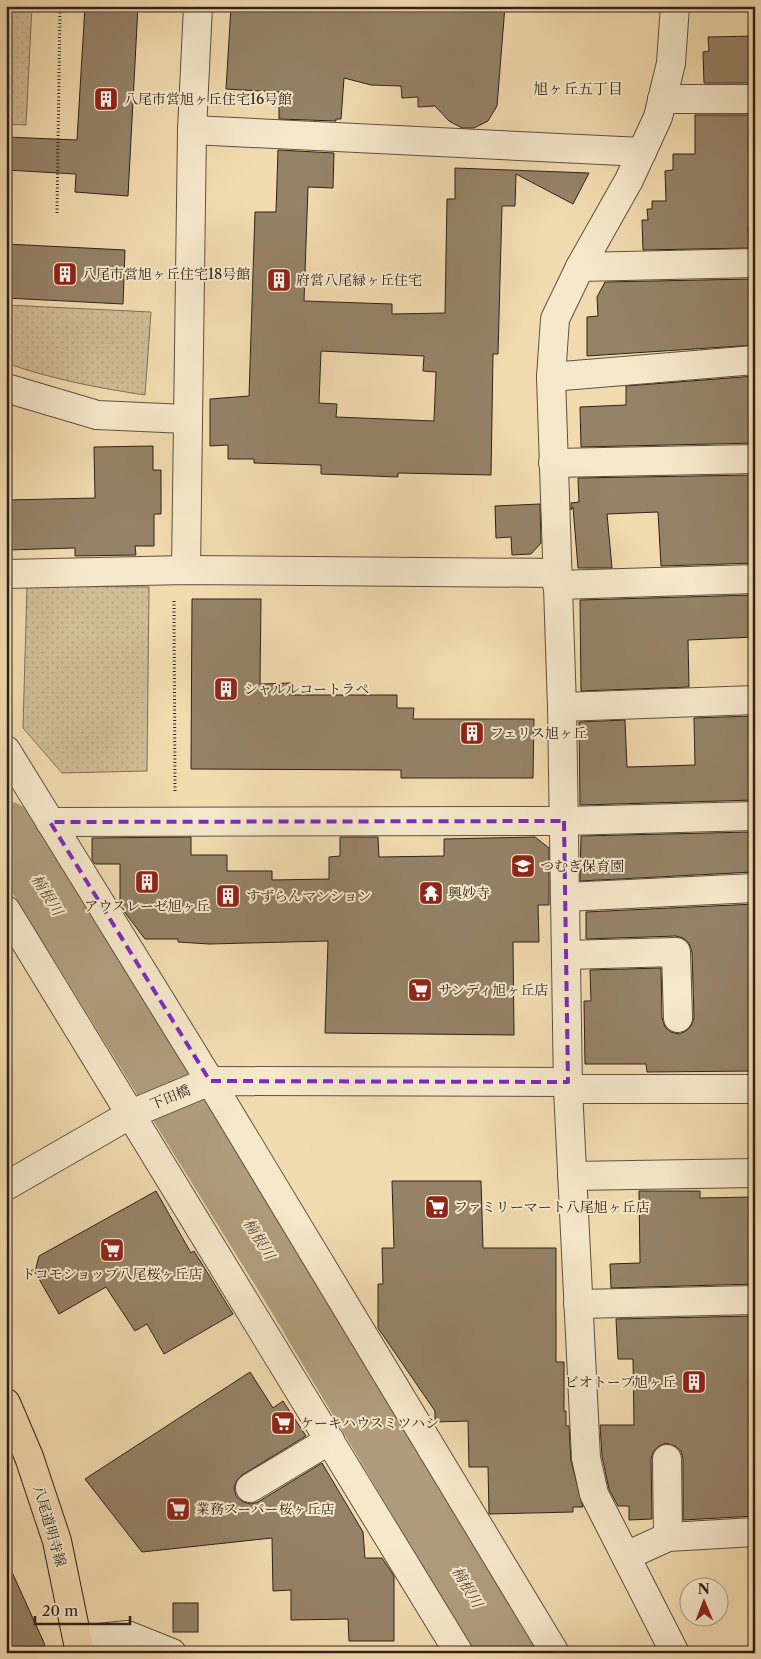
<svg xmlns="http://www.w3.org/2000/svg" width="761" height="1659" viewBox="0 0 761 1659" font-family="'Libre Caslon Text','Noto Serif JP',serif">
<defs>
<pattern id="park-dots" width="8" height="8" patternUnits="userSpaceOnUse" patternTransform="scale(1.25)"><rect width="8" height="8" fill="#d0bc96"/><path d="M2 2h.1M6 6h.1" fill="none" stroke="#b3a181" stroke-width="1.8" stroke-linecap="round"/></pattern>
</defs>
<rect width="100%" height="100%" fill="#f1dbaf"/>
<filter id="stains"><feTurbulence type="fractalNoise" baseFrequency=".004" numOctaves="4"/><feColorMatrix values="0 0 0 0 .2 0 0 0 0 .09 0 0 0 0 .02 0 0 0 .5 -.17"/></filter>
<radialGradient id="worn" r=".72"><stop offset=".6" stop-color="#630" stop-opacity="0"/><stop offset="1" stop-color="#630" stop-opacity=".3"/></radialGradient>
<g fill="url(#park-dots)" stroke="#806f58">
<path d="M6,6h26l-6,119 -20,-1z"/>
<path d="M6,305l145,7 -6,83c-47,-7 -94,-16 -139,-32z"/>
<path d="M27,586l122,1 -2,184 -85,2 -39,-45z"/>
</g>
<g fill="none" stroke-linecap="round" stroke-linejoin="round">
<path stroke="#b09c7c" stroke-width="56" d="M6,829l288,466 213,358"/>
</g>
<g fill="#958267" stroke="#312219" fill-rule="evenodd">
<path d="M85,6h53l-10,190 -53,-4 1,-18 -70,-4v-33l71,3z"/>
<path d="M231,6h274l-8,100 -9,15 -14,7h-12l-13,-7 -14,-15 -17,1v-10l-16,1 -1,-12 -30,-1 -27,-7 -3,41h-5v2l-57,-2v-27l-53,-3z"/>
<path d="M755,36v47h-51l-1,-31 6,-1 -1,-14z"/>
<path d="M695,115h60v111l-7,1 2,21 -107,2 -1,-30h6l-1,-11h5v-8h14l-1,-30 8,-1v-16h22z"/>
<path d="M278,150l56,3 -1,35 -25,-1 -4,114 88,3v10l53,-1 2,-114h8v-31l134,5 -16,31 -57,-30 -1,32h-13l-4,148h-5l-2,121 -93,-2v4l-77,-3v-9l-67,-2v-4h-26v-14l-18,1v-47l39,-3 6,-184h21zM321,351l103,5 -1,15 13,1 -2,49 -98,-4 1,-13 -18,-1z"/>
<path d="M6,244l119,6 -2,54 -117,-6z"/>
<path d="M752,279v4h3v62l-168,11v-39l11,-1 -1,-19 8,-15z"/>
<path d="M755,376v67l-174,4 -1,-40 46,-2v-19z"/>
<path d="M153,446v24h8v44h-7v32h-19l1,9 -61,1v-8l-69,2v-50l89,-2 -1,-51z"/>
<path d="M755,475v88l-94,3 -3,-54 -51,2 5,54h-34l-5,-61 -2,3v-7l8,-1 -1,-24z"/>
<path d="M540,504l1,39 -10,11 -19,1 -1,-18 -15,1 -1,-32z"/>
<path d="M755,595v42l-67,3 1,47 -108,4 -1,-91z"/>
<path d="M192,599h69l-1,85 32,-1 -1,12h106v13h17l-1,11h121l-1,59h-132v-8l-210,-1z"/>
<path d="M755,716v84l-175,5 -1,-83 46,-2 2,47 37,-1 31,-1 -1,-47z"/>
<path d="M751,832l2,40 -173,9 1,-45z"/>
<path d="M191,837v18h36v16h45v9l57,-1v-22l11,-1v-19h38l1,20 65,-1v-17l91,-2 14,11v57h-11l1,37h-26l1,93 -189,-2 3,-92 -119,3 -31,-2v-3h-33l-25,-33v-42h-25l-3,-4v-22z"/>
<path d="M755,904v167l-108,1 -1,-8h-61l-1,-63h7l-1,-31 71,-2 1,50 3,9 6,5 8,2 7,-3 5,-5 3,-8 -2,-66 -3,-9 -6,-5 -7,-2 -90,3v-27z"/>
<path d="M392,1181h89l2,67h73v114h8v49h2v15h3l2,35 12,46h-10v5l-84,2 -1,-47h-19l-1,-46 -33,1v-11l-57,-83v-44h5l-1,-36h12z"/>
<path d="M156,1191l35,62 3,-2 39,63 -69,40 -17,-30 -12,7 -29,-44 -47,27 -24,-42 4,-16z"/>
<path d="M639,1191h61v7l55,-1v87l-144,4 -1,-24 30,-1z"/>
<path d="M755,1316v200l-72,4v-62l-2,-7 -6,-5 -9,-3 -7,3 -6,6 -2,7 1,60 -23,1v-14h-11l-9,-17 -7,-33 -2,-31h34l-1,-66h-15l-2,-40z"/>
<path d="M250,1372l23,36 10,-7 23,35 -64,39 -5,5 -3,8 2,8 7,6 8,2 7,-2 64,-39 41,69 2,26h17l12,18v65h-45l-1,-22 -57,1v-30l-18,1 -1,-53 -130,14 -57,-73z"/>
<path d="M6,1559l39,86 -17,8h-22z"/>
<rect x="173" y="1603" width="25" height="29"/>
</g>
<g fill="none" stroke-linecap="round" stroke-linejoin="round">
<defs>
<g id="minor">
<path d="M662,99h93"/>
<path d="M192,130l450,22"/>
<path d="M580,267l175,-4"/>
<path d="M551,377l204,-17"/>
<path d="M6,388l91,27 89,4"/>
<path d="M553,463l202,-4"/>
<path d="M186,570l6,-440 6,-124"/>
<path d="M6,574l180,-4 370,3"/>
<path d="M557,585l198,-6"/>
<path d="M562,707l193,-7"/>
<path d="M6,750l204,331 345,572"/>
<path d="M50,822l514,-1 191,-5"/>
<path d="M565,897l190,-9"/>
<path d="M6,910l453,743"/>
<path d="M566,955l110,-3 2,66"/>
<path d="M568,1089h187"/>
<path d="M572,1176l183,-3"/>
<path d="M6,1186l125,-72 79,-33 358,1"/>
<path d="M578,1304l177,-4"/>
<path d="M667,1459l1,78"/>
<path d="M250,1488l80,-48"/>
<path d="M626,1556l42,-19 87,-5"/>
<path d="M79,1640l48,-5 45,18"/>
<path d="M675,1653l-81,-159 -8,-36 -18,-369 -6,-382 -11,-330 4,-58 25,-52 49,-87 29,-63 13,-54 4,-57"/>
</g>
<path id="major" d="M6,1403l23,54 28,84 23,112"/>
</defs>
<use href="#minor" stroke="#61503e" stroke-width="30"/>
<use href="#major" stroke="#312219" stroke-width="30"/>
<g stroke="#312219" stroke-width="3" stroke-dasharray="1 2.5" stroke-linecap="butt">
<path d="M57,213l3,-207"/>
<path d="M174,601l1,191"/>
</g>
<use href="#minor" stroke="#f6e8cb" stroke-width="28"/>
<use href="#major" stroke="#f1dbaf" stroke-width="28"/>
</g>
<path fill="none" stroke="#7b2cbf" stroke-width="4" stroke-dasharray="10 6" stroke-linejoin="round" d="M564,821l4,261 -358,-1 -160,-259z"/>
<defs>
<symbol id="building-square" viewBox="-11 -11 22 22"><rect x="-9" y="-9" width="18" height="18" rx="4" fill="#8f2418" stroke="#f6e8cb"/><path d="M-4-6H4V6H1V3H-1V6H-4ZM-2.5-4.3h1.7v1.8h-1.7ZM.8-4.3h1.7v1.8H.8ZM-2.5-1h1.7V.8h-1.7ZM.8-1h1.7V.8H.8Z" fill="#fff"/></symbol>
<symbol id="school-square" viewBox="-11 -11 22 22"><rect x="-9" y="-9" width="18" height="18" rx="4" fill="#8f2418" stroke="#f6e8cb"/><path d="M0-5L7-2L0 1L-7-2ZM-4 1L0 2.5L4 1V4Q0 6-4 4Z" fill="#fff"/></symbol>
<symbol id="temple-square" viewBox="-11 -11 22 22"><rect x="-9" y="-9" width="18" height="18" rx="4" fill="#8f2418" stroke="#f6e8cb"/><path d="M0-6L5-2H3V0L6.5 2.5H4V6H1.5V3h-3V6H-4V2.5H-6.5L-3 0V-2H-5Z" fill="#fff"/></symbol>
<symbol id="supermarket-square" viewBox="-11 -11 22 22"><rect x="-9" y="-9" width="18" height="18" rx="4" fill="#8f2418" stroke="#f6e8cb"/><path d="M-6-5.5h2.5l.6 2H6L4.5 2H-2.5L-4.4-4H-6ZM-1.5 3.2a1.3 1.3 0 1 0 .1 0ZM3 3.2a1.3 1.3 0 1 0 .1 0Z" fill="#fff"/></symbol>
</defs>
<g fill-rule="evenodd">
<use href="#building-square" x="92" y="85" width="28" height="28"/>
<use href="#building-square" x="51" y="260" width="28" height="28"/>
<use href="#building-square" x="265" y="266" width="28" height="28"/>
<use href="#building-square" x="212" y="675" width="28" height="28"/>
<use href="#building-square" x="458" y="719" width="28" height="28"/>
<use href="#school-square" x="509" y="852" width="28" height="28"/>
<use href="#building-square" x="133" y="868" width="28" height="28"/>
<use href="#temple-square" x="417" y="879" width="28" height="28"/>
<use href="#building-square" x="214" y="882" width="28" height="28"/>
<use href="#supermarket-square" x="406" y="976" width="28" height="28"/>
<use href="#supermarket-square" x="423" y="1193" width="28" height="28"/>
<use href="#supermarket-square" x="98" y="1236" width="28" height="28"/>
<use href="#building-square" x="680" y="1368" width="28" height="28"/>
<use href="#supermarket-square" x="269" y="1409" width="28" height="28"/>
<use href="#supermarket-square" x="164" y="1495" width="28" height="28"/>
</g>
<g text-anchor="middle" stroke-width="4" stroke-linejoin="round" paint-order="stroke">
<g font-size="14" fill="#312219" stroke="#f6e8cb" text-anchor="start">
<text x="124" y="104">八尾市営旭ヶ丘住宅16号館</text>
<text x="82" y="279">八尾市営旭ヶ丘住宅18号館</text>
<text x="296" y="285">府営八尾緑ヶ丘住宅</text>
<text x="244" y="694">シャルルコートラペ</text>
<text x="490" y="738">フェリス旭ヶ丘</text>
<text x="540" y="871">つむぎ保育園</text>
<text x="448" y="898">興妙寺</text>
<text x="246" y="901">すずらんマンション</text>
<text x="147" y="911" text-anchor="middle">アウスレーゼ旭ヶ丘</text>
<text x="438" y="995">サンディ旭ヶ丘店</text>
<text x="454" y="1212">ファミリーマート八尾旭ヶ丘店</text>
<text x="112" y="1279" text-anchor="middle">ドコモショップ八尾桜ヶ丘店</text>
<text x="676" y="1387" text-anchor="end">ビオトープ旭ヶ丘</text>
<text x="300" y="1428">ケーキハウスミツハシ</text>
<text x="196" y="1514">業務スーパー桜ヶ丘店</text>
</g>
<g font-size="14" fill="#312219" stroke="#f6e8cb">
<text transform="translate(170 1097) rotate(-22)" y="5">下田橋</text>
<text transform="translate(50 1526) rotate(74)" y="5">八尾道明寺線</text>
</g>
<g font-size="15" fill="#312219" stroke="#f6e8cb">
<text x="578" y="94">旭ヶ丘五丁目</text>
</g>
<g font-size="15" font-style="italic" fill="#5d4d3c" stroke="#f6e8cb">
<text transform="translate(47 895) rotate(58)" y="5">楠根川</text>
<text transform="translate(259 1239) rotate(58)" y="5">楠根川</text>
<text transform="translate(467 1587) rotate(59)" y="5">楠根川</text>
</g>
</g>
<rect width="761" height="1659" fill="none" stroke="#f1dbaf" stroke-width="25"/>
<rect x="8" y="8" width="746" height="1644" fill="none" stroke="#312219" stroke-width="2.5"/>
<rect x="12" y="12" width="736" height="1634" fill="none" stroke="#312219"/>
<g transform="translate(704 1602) rotate(359)"><circle r="24" fill="#f6e8cb" stroke="#a79984"/>
<path d="M0-4L9 19L0 12L-9 19Z" fill="#8f2418"/>
<text y="-8" font-size="14" font-weight="bold" text-anchor="middle" fill="#312219">N</text>
</g>
<path d="M35 1616v8h95v-8" fill="none" stroke="#312219" stroke-width="2.5"/>
<text x="42" y="1616" font-size="15" fill="#312219" stroke="#f6e8cb" stroke-width="4" paint-order="stroke">20 m</text>
<rect width="100%" height="100%" filter="url(#stains)"/>
<rect width="100%" height="100%" fill="url(#worn)"/>
</svg>
